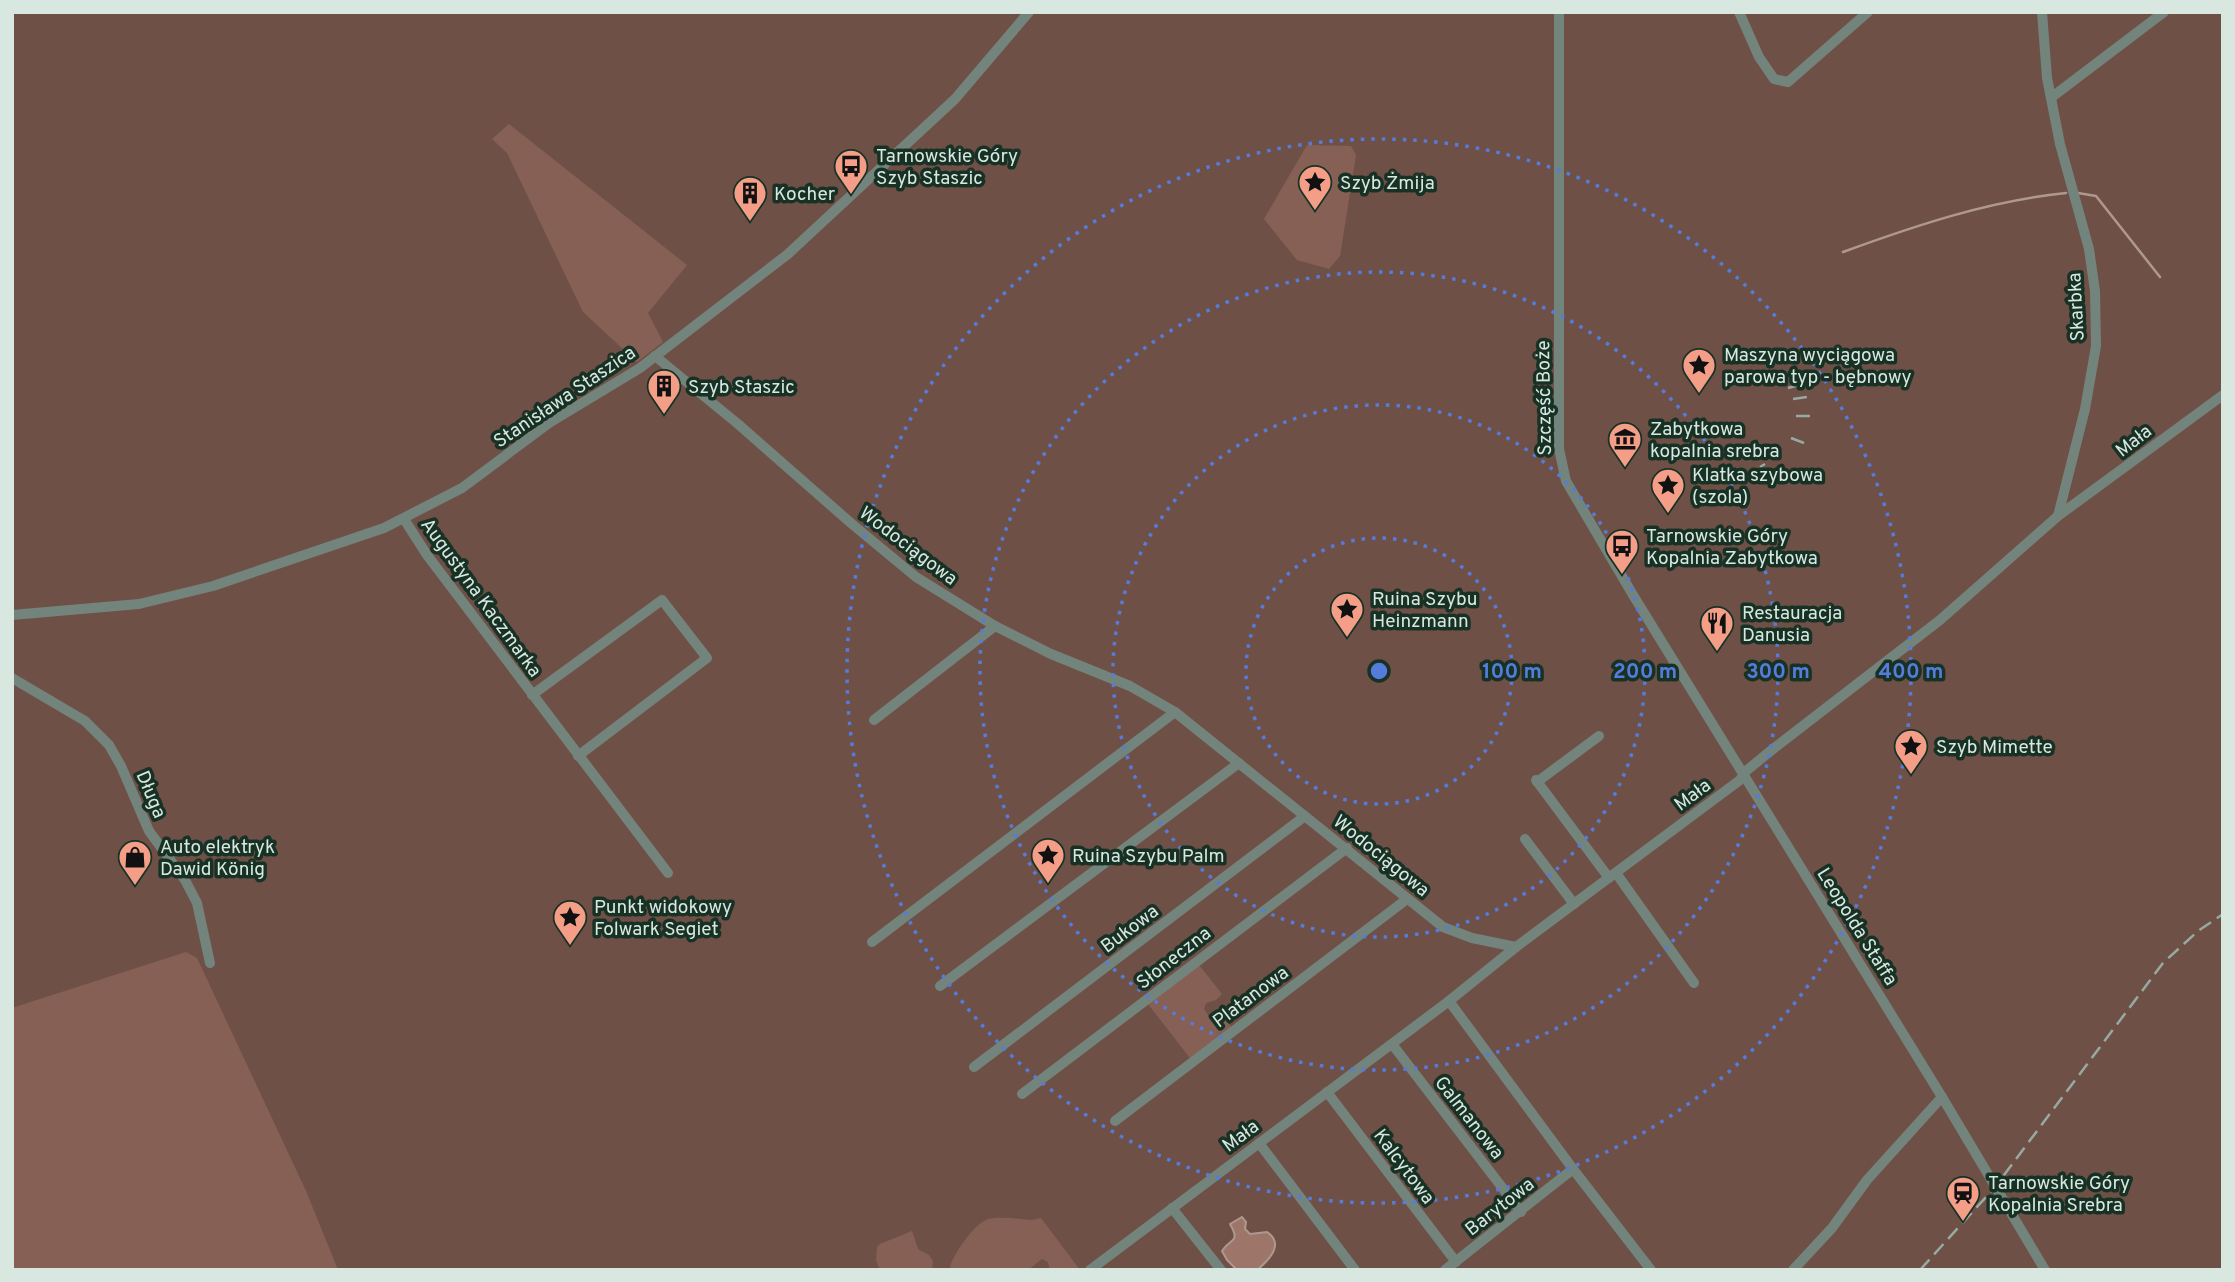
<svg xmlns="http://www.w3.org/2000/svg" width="2235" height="1282" viewBox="0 0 2235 1282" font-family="Overpass,sans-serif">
<rect width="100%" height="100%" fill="#213b2f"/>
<rect fill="#6f5047" x="12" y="12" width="2211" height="1258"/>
<g fill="#876055">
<path d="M509,124l178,141 -39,48 15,29 -26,20 -54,-50 -76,-159 -15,-14z"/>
<path d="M1307,145l44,1 5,9 -16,101 -11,13 -32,-9 -33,-41z"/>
<path d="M186,952l11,6 109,233 32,79h-326v-262z"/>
<path d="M1199,965l23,29 -6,6 -10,3 -2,6 8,12 6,1 7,-3 6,8 -41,31 -42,-54z"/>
<path d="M1011,1218l21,2 9,-2 39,52h-30l-2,-8 -6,-3 -14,11h-75l-3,-3c3,-13 26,-45 38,-48 7,-2 16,-1 23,-1z"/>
<path d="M912,1231l6,18 11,6 4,6 -1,9h-52l-4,-10 1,-13 3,-3z"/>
</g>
<path fill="#9d7569" stroke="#af988d" stroke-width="2" d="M1242,1217l4,5 -1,7 5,5 17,-2c18,12 2,28 -10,38h-20l-10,-10 -5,-9c8,-13 19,-8 8,-27z"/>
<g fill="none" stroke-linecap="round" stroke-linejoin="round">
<g stroke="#af988d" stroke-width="2.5">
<path d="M2078,193l18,3 64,81"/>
<path d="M1843,252c74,-27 146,-51 223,-59"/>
</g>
<g stroke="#72847b" stroke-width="10">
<path d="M1559,12v437l7,32 67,114 309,502 103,173"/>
<path d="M1739,12l20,45 15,22 14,3 80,-70"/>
<path d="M2042,12l5,66 13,66 29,105 6,42 1,55 -11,63 -27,107"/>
<path d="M2052,97l112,-85"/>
<path d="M655,356l83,68 114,100 64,53 79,49 56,28 79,32 45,26 268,215 29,11 44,9"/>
<path d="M404,519l23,36 241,318"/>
<path d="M12,615l127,-11 74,-18 171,-58 78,-40 87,-65 91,-55 148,-114 167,-155 74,-87"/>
<path d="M12,678l73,43 24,24 12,21 28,65 36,49 12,23 13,60"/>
<path d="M532,695l130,-95 45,58 -129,98"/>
<path d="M874,720l121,-94"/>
<path d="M1536,780l73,98"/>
<path d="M1537,782l62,-46"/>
<path d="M1525,839l49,65"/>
<path d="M1616,873l78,110"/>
<path d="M872,942l303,-230"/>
<path d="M940,986l299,-223"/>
<path d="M1449,1001l124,168 78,101"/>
<path d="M1392,1044l129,168"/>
<path d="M974,1067l331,-251"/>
<path d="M1327,1092l129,170"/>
<path d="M1022,1094l325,-246"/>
<path d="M1115,1121l292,-222"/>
<path d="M1259,1143l96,127"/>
<path d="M1172,1208l49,62"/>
<path d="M1090,1270l359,-269 67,-54 224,-167 6,-9 27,-22 167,-129 118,-104 165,-121"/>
<path d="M1445,1270l128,-101"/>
<path d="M1793,1270l39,-42 35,-48 75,-83"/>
</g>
<g stroke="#97aaa1" stroke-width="2.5" stroke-dasharray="14 7" stroke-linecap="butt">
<path d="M1788,388l11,-3"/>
<path d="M1793,399l20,-3"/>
<path d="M1796,416h16"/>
<path d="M1791,438l13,5"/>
<path d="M1760,467l5,-3"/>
<path d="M1920,1270l75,-83 168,-224 35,-32 25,-17"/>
</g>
</g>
<g fill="none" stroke="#557cda" stroke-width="3.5" stroke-dasharray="3.5 7">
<circle cx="1379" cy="671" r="133"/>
<circle cx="1379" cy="671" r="266"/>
<circle cx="1379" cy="671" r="399"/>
<circle cx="1379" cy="671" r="532"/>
</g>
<defs>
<symbol id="bus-pin" viewBox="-11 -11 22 30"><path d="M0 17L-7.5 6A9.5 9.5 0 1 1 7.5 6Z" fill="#f49e87" stroke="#173125"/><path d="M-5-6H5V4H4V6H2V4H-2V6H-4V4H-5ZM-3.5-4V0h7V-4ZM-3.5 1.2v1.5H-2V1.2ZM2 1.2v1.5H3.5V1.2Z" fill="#111"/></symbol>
<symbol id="sight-pin" viewBox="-11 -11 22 30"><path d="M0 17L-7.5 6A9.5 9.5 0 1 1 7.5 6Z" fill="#f49e87" stroke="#173125"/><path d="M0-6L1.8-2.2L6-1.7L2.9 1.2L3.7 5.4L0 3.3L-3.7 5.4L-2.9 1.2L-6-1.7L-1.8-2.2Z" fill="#111"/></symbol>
<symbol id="building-pin" viewBox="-11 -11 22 30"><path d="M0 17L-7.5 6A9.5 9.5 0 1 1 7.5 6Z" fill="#f49e87" stroke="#173125"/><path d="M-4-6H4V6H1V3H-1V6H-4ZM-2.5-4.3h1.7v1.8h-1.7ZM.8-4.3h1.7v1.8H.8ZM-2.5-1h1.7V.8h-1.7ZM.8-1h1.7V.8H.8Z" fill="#111"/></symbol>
<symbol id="museum-pin" viewBox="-11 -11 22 30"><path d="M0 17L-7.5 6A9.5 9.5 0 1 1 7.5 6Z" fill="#f49e87" stroke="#173125"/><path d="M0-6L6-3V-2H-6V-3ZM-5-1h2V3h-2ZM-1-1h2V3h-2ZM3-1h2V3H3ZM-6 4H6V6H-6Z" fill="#111"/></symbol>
<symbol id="restaurant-pin" viewBox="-11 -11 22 30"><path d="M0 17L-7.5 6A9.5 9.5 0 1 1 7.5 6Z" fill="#f49e87" stroke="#173125"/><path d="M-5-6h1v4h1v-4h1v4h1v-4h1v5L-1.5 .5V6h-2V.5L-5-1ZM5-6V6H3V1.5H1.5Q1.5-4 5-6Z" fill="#111"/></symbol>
<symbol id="shop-pin" viewBox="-11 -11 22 30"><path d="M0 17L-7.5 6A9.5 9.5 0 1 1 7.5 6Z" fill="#f49e87" stroke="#173125"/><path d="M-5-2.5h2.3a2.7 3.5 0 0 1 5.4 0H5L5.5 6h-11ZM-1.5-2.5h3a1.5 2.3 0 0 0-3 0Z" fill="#111"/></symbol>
<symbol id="station-pin" viewBox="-11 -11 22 30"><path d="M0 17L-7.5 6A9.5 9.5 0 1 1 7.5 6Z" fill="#f49e87" stroke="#173125"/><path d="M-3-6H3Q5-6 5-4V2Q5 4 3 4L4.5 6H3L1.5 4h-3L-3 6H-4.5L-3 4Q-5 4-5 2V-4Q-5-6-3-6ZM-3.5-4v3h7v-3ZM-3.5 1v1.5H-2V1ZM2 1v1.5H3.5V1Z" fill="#111"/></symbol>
</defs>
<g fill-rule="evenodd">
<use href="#bus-pin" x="832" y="147" width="38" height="52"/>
<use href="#sight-pin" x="1296" y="163" width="38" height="52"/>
<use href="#building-pin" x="731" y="174" width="38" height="52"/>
<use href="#sight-pin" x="1680" y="346" width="38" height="52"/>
<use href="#building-pin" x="645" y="367" width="38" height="52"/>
<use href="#museum-pin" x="1606" y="420" width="38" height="52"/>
<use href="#sight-pin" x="1649" y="466" width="38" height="52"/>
<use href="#bus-pin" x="1603" y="527" width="38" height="52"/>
<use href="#sight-pin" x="1328" y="590" width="38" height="52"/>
<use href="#restaurant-pin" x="1698" y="604" width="38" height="52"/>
<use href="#sight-pin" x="1892" y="727" width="38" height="52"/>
<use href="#sight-pin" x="1029" y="836" width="38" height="52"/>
<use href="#shop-pin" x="116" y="838" width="38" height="52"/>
<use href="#sight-pin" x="551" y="898" width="38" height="52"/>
<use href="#station-pin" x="1944" y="1174" width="38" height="52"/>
</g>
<g text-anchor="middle" stroke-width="7" stroke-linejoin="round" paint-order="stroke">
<g font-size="19" fill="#d8e8e0" stroke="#173125" text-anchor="start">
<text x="876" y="162">Tarnowskie Góry<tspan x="876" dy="22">Szyb Staszic</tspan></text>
<text x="1340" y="189">Szyb Żmija</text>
<text x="774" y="200">Kocher</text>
<text x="1724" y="361">Maszyna wyciągowa<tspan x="1724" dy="22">parowa typ - bębnowy</tspan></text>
<text x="688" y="393">Szyb Staszic</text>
<text x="1650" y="435">Zabytkowa<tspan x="1650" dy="22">kopalnia srebra</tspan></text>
<text x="1692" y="481">Klatka szybowa<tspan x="1692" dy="22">(szola)</tspan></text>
<text x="1646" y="542">Tarnowskie Góry<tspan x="1646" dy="22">Kopalnia Zabytkowa</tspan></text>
<text x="1372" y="605">Ruina Szybu<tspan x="1372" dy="22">Heinzmann</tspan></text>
<text x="1742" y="619">Restauracja<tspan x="1742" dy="22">Danusia</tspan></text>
<text x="1936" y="753">Szyb Mimette</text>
<text x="160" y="853">Auto elektryk<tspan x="160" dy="22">Dawid König</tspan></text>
<text x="1072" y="862">Ruina Szybu Palm</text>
<text x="594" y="913">Punkt widokowy<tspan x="594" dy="22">Folwark Segiet</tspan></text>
<text x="1988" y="1189">Tarnowskie Góry<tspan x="1988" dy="22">Kopalnia Srebra</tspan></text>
</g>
<g font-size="19" fill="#d8e8e0" stroke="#173125">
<text transform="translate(2075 307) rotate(-93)" y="7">Skarbka</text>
<text transform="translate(564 396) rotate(-34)" y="7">Stanisława Staszica</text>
<text transform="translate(1543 398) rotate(-91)" y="7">Szczęść Boże</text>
<text transform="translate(2133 440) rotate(-38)" y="7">Mała</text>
<text transform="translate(909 545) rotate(37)" y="7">Wodociągowa</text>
<text transform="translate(482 597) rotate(54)" y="7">Augustyna Kaczmarka</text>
<text transform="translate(152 794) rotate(67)" y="7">Długa</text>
<text transform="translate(1692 794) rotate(-37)" y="7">Mała</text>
<text transform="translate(1382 855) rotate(39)" y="7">Wodociągowa</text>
<text transform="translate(1858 926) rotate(58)" y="7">Leopolda Staffa</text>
<text transform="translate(1129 928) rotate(-37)" y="7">Bukowa</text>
<text transform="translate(1173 957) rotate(-38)" y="7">Słoneczna</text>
<text transform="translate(1250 996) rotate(-37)" y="7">Platanowa</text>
<text transform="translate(1470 1117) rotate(52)" y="7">Galmanowa</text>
<text transform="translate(1240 1135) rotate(-37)" y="7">Mała</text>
<text transform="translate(1405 1166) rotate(53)" y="7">Kalcytowa</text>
<text transform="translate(1499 1206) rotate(-38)" y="7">Barytowa</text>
</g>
</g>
<circle cx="1379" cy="671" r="10" fill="#557cda" stroke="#173125" stroke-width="3.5"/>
<g font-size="21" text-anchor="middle" font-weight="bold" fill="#557cda" stroke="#173125" stroke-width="7" stroke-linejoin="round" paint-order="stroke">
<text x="1512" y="678">100 m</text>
<text x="1645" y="678">200 m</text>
<text x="1778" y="678">300 m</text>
<text x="1911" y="678">400 m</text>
</g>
<rect width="2235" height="1282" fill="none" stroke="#d8e8e0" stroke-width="28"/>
</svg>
